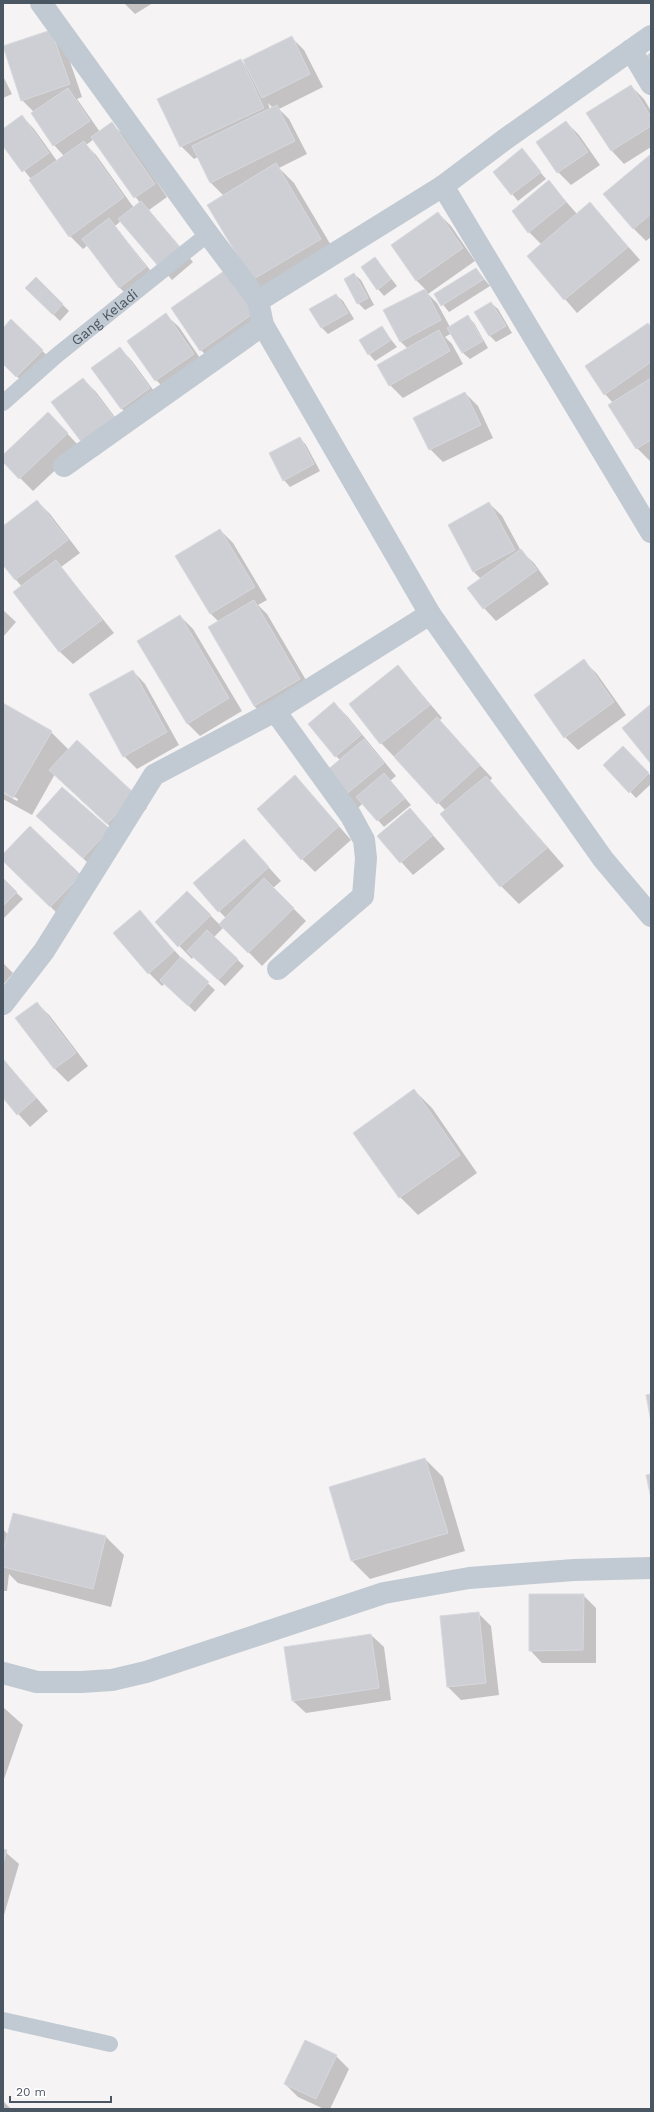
<svg xmlns="http://www.w3.org/2000/svg" width="654" height="2112" viewBox="0 0 654 2112" font-family="'Work Sans',sans-serif">
<rect width="100%" height="100%" fill="#f5f3f3"/>
<g fill="#0003" fill-rule="evenodd">
<path d="M124,3h29l-18,11z"/>
<path d="M51,31l13,13 18,53 -5,2 23,33 12,-8 13,12 42,61 -18,13 44,52 -21,18 -51,-59 -6,5 43,54 -26,20 -13,-13 -31,-42 -5,4 -13,-13 -39,-57 -28,-35v-14l19,-14 12,13 23,32 7,-5 -10,-11 -20,-33 -12,-12zM94,139l46,64 -6,5 -38,-53 -10,-10z"/>
<path d="M291,37l13,13 19,37 -44,22 10,10 18,35 -28,14 15,15 44,74 -68,40 -18,-17 -28,-84 -14,-14 -12,-25 -4,2 -13,-13 60,-85 6,5zM268,103l5,5 -3,1z"/>
<path d="M3,76l9,18 -9,4z"/>
<path d="M631,86l13,13 7,12v36l-27,17 -12,-13 -24,-38z"/>
<path d="M566,122l13,13 21,30 -29,20 -13,-13z"/>
<path d="M522,150l24,29 -28,22 -24,-29z"/>
<path d="M651,155v82l-5,4 -13,-13z"/>
<path d="M549,182l28,32 13,-11 50,57 -63,53 -49,-57 13,-12 -12,-12z"/>
<path d="M438,213l13,13 24,35 -47,33 9,9 13,24 18,-10 6,6 14,25 -18,11 -7,-6 -11,-20 -7,4 7,7 11,20 -60,34 -13,-13 18,-36 -8,-8 -15,-31 40,-21 -9,-9z"/>
<path d="M375,258l22,28 -13,10 -6,-7z"/>
<path d="M476,269l14,17 -41,26 -14,-17z"/>
<path d="M224,272l42,54 -53,37 -12,-13z"/>
<path d="M354,274l7,6 13,25 -9,5 -7,-7 -12,-24z"/>
<path d="M36,278l33,33 -9,10 -34,-33z"/>
<path d="M336,295l7,6 11,18 -26,15 -6,-6 -11,-18z"/>
<path d="M491,303l7,6 14,24 -16,9 -6,-6 -14,-24z"/>
<path d="M166,315l13,12 27,40 -37,26 -13,-13z"/>
<path d="M11,321l44,42 -25,26 -27,-26v-34z"/>
<path d="M381,327l16,20 -22,14 -6,-7z"/>
<path d="M651,327v133l-1,1 -13,-13 -24,-45 -8,-9z"/>
<path d="M120,348l12,13 30,41 -27,19 -13,-12 -30,-41z"/>
<path d="M83,379l13,13 31,41 -30,23z"/>
<path d="M465,393l13,13 15,32 -50,24 -13,-13z"/>
<path d="M61,427l19,20 -47,44 -30,-30v-4z"/>
<path d="M300,438l6,7 14,26 -30,16 -6,-7z"/>
<path d="M37,501l13,13 30,39 -19,14 53,66 -41,31 -13,-12 -45,-59 7,-6 -19,-23v-36z"/>
<path d="M489,503l13,13 19,35 13,12 15,21 -53,37 -12,-13 -3,-29 -7,-7 -25,-47z"/>
<path d="M220,530l13,13 34,57 -9,5 9,9 46,78 -46,26 -13,-12 -35,-84 -9,-9z"/>
<path d="M3,610l13,12 -13,15z"/>
<path d="M180,616l13,13 49,82 -42,25 -13,-13z"/>
<path d="M584,661l13,13 29,41 -48,35 -13,-13z"/>
<path d="M398,666l44,52 -3,3 53,57 -2,3 74,85 -45,38 -18,-18 -60,-71 5,-4 -65,-68z"/>
<path d="M133,671l12,13 34,61 -42,24 -13,-13z"/>
<path d="M334,703l13,13 49,60 -6,5 21,24 -27,22 -21,-24 -5,5 -32,-36 14,-12 -4,-4z"/>
<path d="M3,704l48,28 18,18 65,45 13,13 -27,28 -65,-62 -23,41 -29,-16v-6l14,8 1,-2 -15,-8z"/>
<path d="M623,748l28,28v8l-15,14 -31,-33z"/>
<path d="M295,776l56,64 -36,32 -13,-13z"/>
<path d="M410,809l35,40 -32,26 -35,-39z"/>
<path d="M37,816l72,13 -13,41 -46,-41z"/>
<path d="M244,840l37,41 -8,7 33,33 -44,45 -38,-39 -10,10 30,29 -19,20 -32,-29 -1,2 -36,-37 31,-30 32,32 7,-6 -7,-7z"/>
<path d="M3,855l90,34 -30,30 -60,-59z"/>
<path d="M3,880l20,19 -20,20z"/>
<path d="M139,911l44,49 32,30 -20,22 -30,-29 -3,3 -13,-13z"/>
<path d="M3,963l10,10 -10,12z"/>
<path d="M37,1003l13,13 38,50 -20,16 -13,-13 -38,-50z"/>
<path d="M3,1059l45,52 -18,16 -27,-30z"/>
<path d="M414,1090l18,18 45,65 -59,42 -18,-18z"/>
<path d="M425,1459l18,18 22,74 -95,28 -18,-18 -22,-73z"/>
<path d="M14,1514l92,23 18,18 -13,52 -93,-24 -9,-9 -2,17h-4v-62l5,6z"/>
<path d="M583,1595l13,13v55h-54l-12,-13z"/>
<path d="M478,1613l13,13 8,69 -38,5 -13,-13z"/>
<path d="M371,1635l13,12 7,53 -85,13 -13,-12z"/>
<path d="M3,1707l20,18 -20,57z"/>
<path d="M3,1850l16,14 -15,51 -1,-1z"/>
<path d="M336,2056l13,13 -19,40h-6l-26,-12 -13,-13z"/>
<path d="M3,2101l8,8h-8z"/>
</g>
<g fill="#cdcfd5" stroke="#d7d9de">
<path d="M51,30l19,54 -49,17 -18,-55z"/>
<path d="M292,36l18,38 -48,24 -19,-38z"/>
<path d="M651,52v15l-7,-9z"/>
<path d="M241,59l23,49 -84,39 -23,-48z"/>
<path d="M631,85l20,32v9l-40,25 -25,-38z"/>
<path d="M68,88l22,33 -37,25 -22,-33z"/>
<path d="M277,105l18,36 -85,42 -18,-37z"/>
<path d="M22,115l27,38 -27,19 -19,-26v-17z"/>
<path d="M566,121l22,31 -31,21 -21,-31z"/>
<path d="M112,122l43,62 -21,14 -43,-61z"/>
<path d="M84,141l40,56 -55,40 -40,-57z"/>
<path d="M522,148l19,24 -30,23 -18,-23z"/>
<path d="M651,154v60l-18,15 -30,-35z"/>
<path d="M276,163l45,76 -69,41 -45,-75z"/>
<path d="M549,180l17,22 -38,31 -16,-22z"/>
<path d="M141,201l40,48 -22,18 -41,-48z"/>
<path d="M590,202l38,45 -64,53 -37,-44z"/>
<path d="M438,212l25,36 -47,33 -25,-36z"/>
<path d="M109,218l37,49 -27,21 -37,-49z"/>
<path d="M375,257l16,22 -14,11 -16,-23z"/>
<path d="M476,268l8,11 -43,27 -7,-12z"/>
<path d="M224,271l30,42 -54,38 -29,-43z"/>
<path d="M354,273l14,25 -11,6 -13,-25z"/>
<path d="M36,277l27,27 -10,11 -28,-27z"/>
<path d="M425,289l16,31 -41,22 -17,-32z"/>
<path d="M336,294l12,19 -27,15 -12,-19z"/>
<path d="M491,302l15,24 -17,10 -15,-24z"/>
<path d="M166,313l28,41 -39,27 -28,-40z"/>
<path d="M468,315l15,26 -21,12 -15,-25z"/>
<path d="M11,319l32,31 -27,27 -13,-13v-36z"/>
<path d="M648,323l3,4v35l-47,33 -19,-29z"/>
<path d="M382,326l9,14 -23,15 -9,-15z"/>
<path d="M439,330l11,21 -61,35 -12,-21z"/>
<path d="M120,347l30,41 -29,21 -30,-41z"/>
<path d="M83,378l32,41 -32,25 -32,-42z"/>
<path d="M651,378v62l-15,9 -28,-44z"/>
<path d="M465,392l16,33 -52,25 -16,-32z"/>
<path d="M48,412l20,21 -49,46 -16,-17v-7z"/>
<path d="M300,437l14,27 -31,17 -14,-28z"/>
<path d="M37,500l31,40 -53,40 -12,-15v-39z"/>
<path d="M489,502l26,48 -42,22 -25,-47z"/>
<path d="M220,529l35,58 -45,27 -35,-58z"/>
<path d="M521,549l16,21 -54,39 -16,-21z"/>
<path d="M56,560l46,60 -43,32 -46,-60z"/>
<path d="M254,600l46,79 -46,27 -46,-79z"/>
<path d="M180,615l49,83 -42,26 -50,-83z"/>
<path d="M584,659l30,43 -50,36 -30,-43z"/>
<path d="M398,665l32,40 -50,39 -31,-40z"/>
<path d="M133,670l34,62 -44,25 -34,-63z"/>
<path d="M334,702l27,33 -26,22 -27,-33z"/>
<path d="M3,703l49,28 -39,67 -10,-6z"/>
<path d="M651,704v60l-29,-36z"/>
<path d="M437,717l43,48 -43,39 -43,-47z"/>
<path d="M364,739l20,24 -40,33 -19,-24z"/>
<path d="M77,740l58,54 -28,30 -58,-54z"/>
<path d="M623,746l26,27 -20,20 -26,-28z"/>
<path d="M384,773l21,25 -28,23 -21,-24z"/>
<path d="M295,775l44,51 -38,34 -44,-51z"/>
<path d="M486,776l61,72 -47,39 -60,-73z"/>
<path d="M62,787l48,42 -27,29 -47,-42z"/>
<path d="M410,808l23,27 -33,28 -23,-27z"/>
<path d="M30,826l51,49 -31,32 -47,-46v-7z"/>
<path d="M244,839l25,28 -51,45 -25,-29z"/>
<path d="M3,878l14,14 -14,14z"/>
<path d="M264,878l30,30 -46,45 -29,-29z"/>
<path d="M187,891l24,24 -33,32 -23,-25z"/>
<path d="M140,910l34,41 -26,23 -35,-41z"/>
<path d="M207,930l31,29 -20,21 -31,-29z"/>
<path d="M181,957l28,25 -21,24 -28,-26z"/>
<path d="M37,1002l39,51 -22,16 -39,-51z"/>
<path d="M3,1059l33,39 -19,17 -14,-17z"/>
<path d="M414,1089l46,66 -61,43 -46,-65z"/>
<path d="M651,1394v28l-5,-27z"/>
<path d="M425,1458l23,75 -97,28 -22,-74z"/>
<path d="M651,1474v24l-5,-23z"/>
<path d="M13,1513l93,23 -13,53 -90,-22v-16z"/>
<path d="M529,1594h55l-1,56 -54,1z"/>
<path d="M479,1612l7,71 -39,4 -7,-71z"/>
<path d="M371,1634l8,54 -87,13 -8,-54z"/>
<path d="M3,1849l4,1 -4,13z"/>
<path d="M305,2040l32,15 -21,44 -32,-15z"/>
</g>
<g fill="none" stroke-linecap="round" stroke-linejoin="round">
<g stroke="#c1cad2" stroke-width="16">
<path id="s1" d="M3,403l53,-47 152,-122"/>
<path d="M3,2020l107,24"/>
</g>
<g stroke="#c1cad2" stroke-width="22">
<path d="M41,3l167,231 46,61 4,6 5,24 167,289"/>
<path d="M631,50l20,34"/>
<path d="M443,186l208,346"/>
<path d="M258,301l185,-115 61,-46 147,-104"/>
<path d="M64,466l199,-141"/>
<path d="M275,711l76,105 13,24 2,18 -3,38 -85,73"/>
<path d="M3,1004l41,-53 110,-176 121,-64 155,-97 173,245 48,57"/>
<path d="M3,1673l34,9h44l31,-2 34,-8 238,-79 85,-15 105,-8 77,-2"/>
</g>
</g>
<g text-anchor="middle" stroke-width="4" stroke-linejoin="round" paint-order="stroke">
<g font-size="14" fill="#4a5661" stroke="#fff">
<text dy="5" stroke="none"><textPath href="#s1" startOffset="133">Gang Keladi</textPath></text>
</g>
</g>
<rect width="654" height="2112" fill="none" stroke="#4a5661" stroke-width="8"/>
<path d="M10 2096v6h101v-6" fill="none" stroke="#4a5661" stroke-width="2"/>
<text x="16" y="2096" font-size="12" fill="#4a5661" stroke="#ffffff" stroke-width="3" paint-order="stroke">20 m</text>
</svg>
